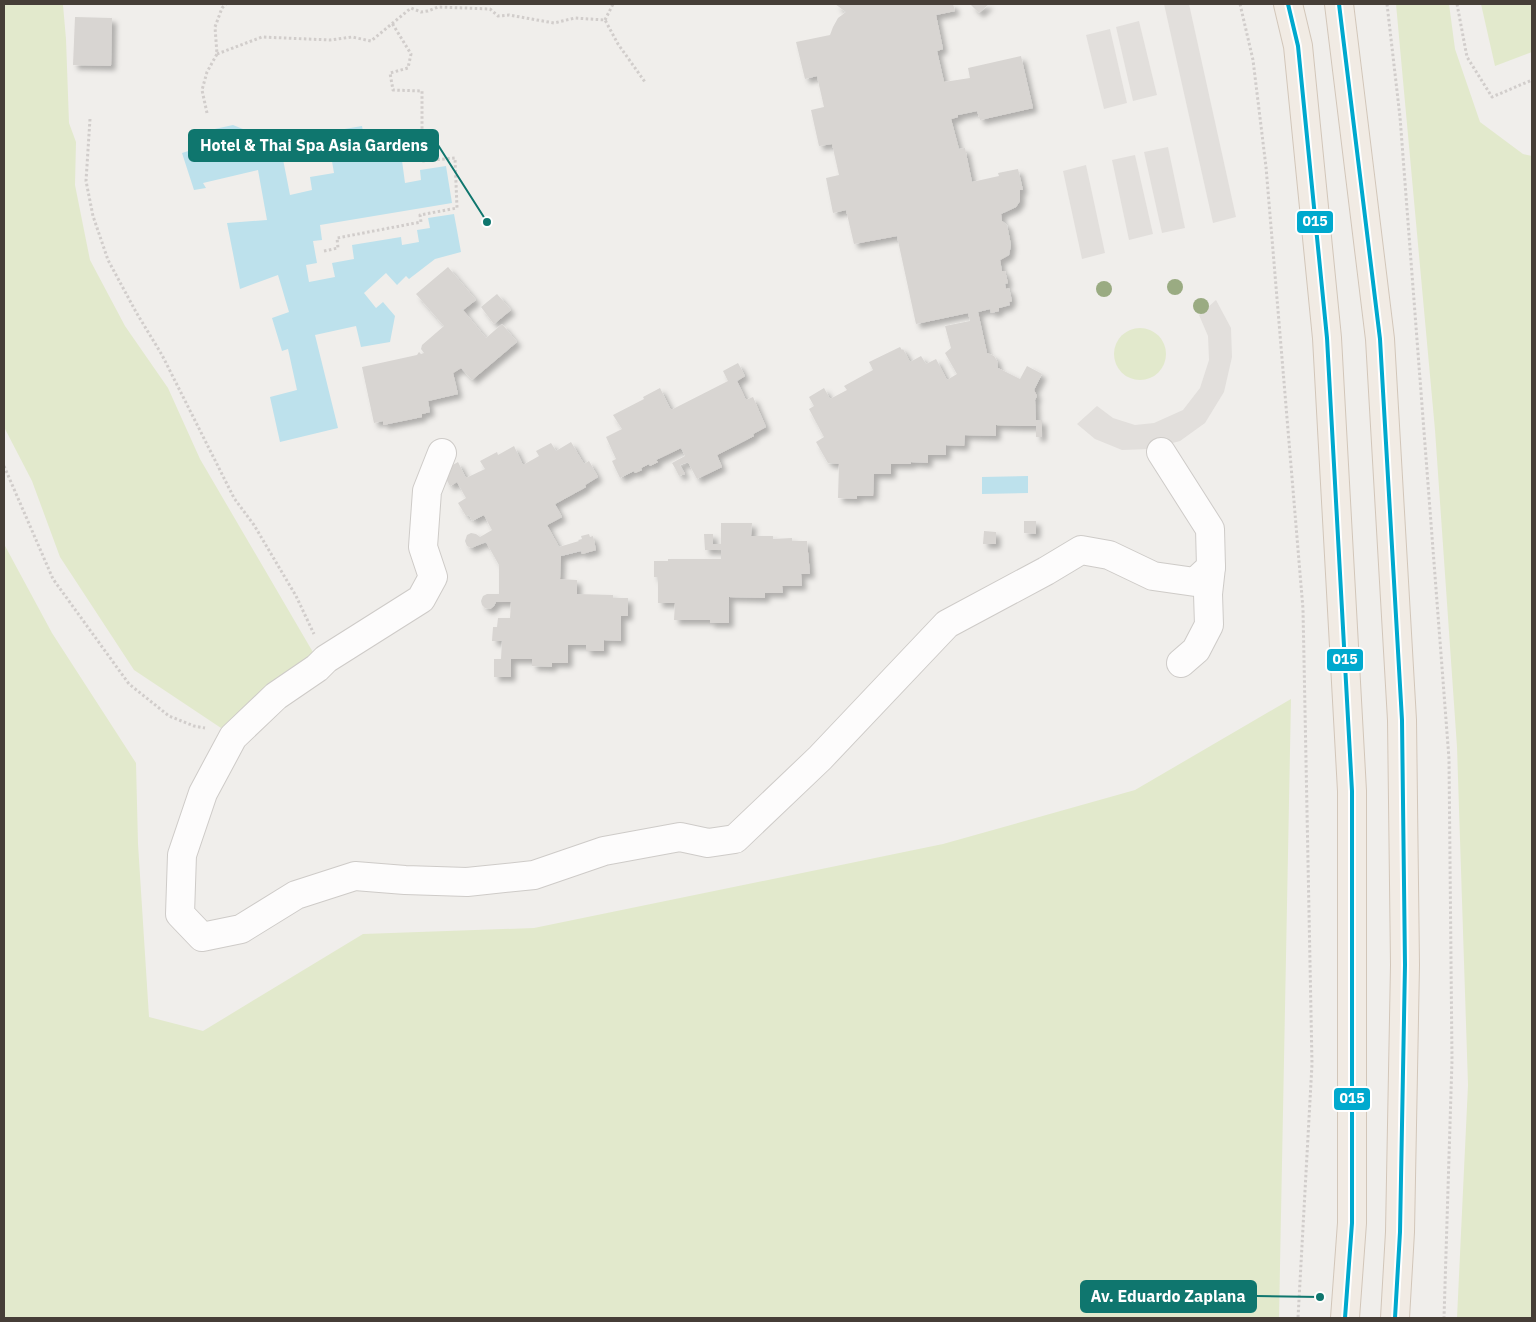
<svg xmlns="http://www.w3.org/2000/svg" width="1536" height="1322" viewBox="0 0 1536 1322" font-family="'IBM Plex Sans',sans-serif">
<defs>
<filter id="shadow"><feDropShadow dx="4.5" dy="4.5" stdDeviation="2.5" flood-color="#0004"/></filter>
</defs>
<rect width="100%" height="100%" fill="#f0eeeb"/>
<g fill="#e2e9cc">
<path d="M4,4h58l1,1 3,34 3,84 7,19 -1,43 15,75 35,66 43,62 32,71 114,195 -86,70 -7,4 -87,-58 -74,-113 -28,-76 -28,-54z"/>
<path d="M1396,4h53l6,45 25,73 43,32 9,2v1162h-75l11,-233 -11,-338 -22,-317z"/>
<path d="M1481,4h51v48l-37,14z"/>
<circle cx="1140" cy="354" r="26"/>
<path d="M4,544l48,89 84,130 2,81 11,173 54,14 160,-97 171,-6 409,-84 192,-54 156,-91 -12,619h-1275z"/>
</g>
<g fill="#e2dfdc">
<path d="M1164,4h25l47,213 -23,6z"/>
<path d="M1139,21l18,74 -24,6 -17,-74z"/>
<path d="M1110,29l17,74 -23,6 -18,-74z"/>
<path d="M1168,147l17,81 -23,5 -18,-81z"/>
<path d="M1135,155l18,79 -24,6 -17,-80z"/>
<path d="M1086,165l19,88 -23,6 -19,-88z"/>
<path d="M1216,300l15,28 1,29 -8,35 -19,31 -25,18 -30,8 -28,1 -27,-11 -18,-15 20,-18 16,12 22,7 19,-2 29,-13 17,-22 9,-28 -1,-24 -9,-21z"/>
</g>
<g fill="#bde1ec">
<path d="M233,125l47,19 10,51 22,-5 -2,-13 24,-4 -7,-41 35,-6 6,32 33,-5 4,30 16,-3 -1,-10 26,-4 6,37 -132,22 2,15 -9,1 4,22 -11,2 3,17 26,-5 -3,-14 22,-4 -2,-14 49,-8 1,8 17,-3 -2,-12 13,-2 -2,-10 26,-4 7,38 -26,7 -26,20 -3,-3 -9,9 -11,-12 -22,20 12,15 7,-6 12,14 -5,26 -29,5 -5,-21 -41,9 23,93 -58,14 -10,-45 27,-7 -9,-41 -6,2 -10,-33 17,-6 -11,-37 -38,14 -13,-66 40,-3 -9,-50 -55,13 3,5 -12,2 -12,-37 22,-7 -3,-14z"/>
<path d="M1028,476v17l-46,1v-17z"/>
</g>
<g fill="#d8d5d2" filter="url(#shadow)">
<path d="M835,4h118l2,7 -19,4 7,34 -6,2 7,31 26,-4 -2,-10 53,-12 12,52 -53,12 -3,-9 -19,4v2l-7,2 8,30 6,-1 7,34 27,-6 -1,-3 20,-4 5,21h-3v11l-4,6 -15,7 1,7 5,4 4,20 -2,10 -9,5 2,11h3l3,12 -3,1 1,5 3,-1 3,13 -3,1 1,3 -11,3v3l-8,2 -1,-4 -12,3 9,41 7,3 3,5 1,7 22,11 7,-13 15,8 -8,16 3,6 -2,4 1,20h6v17h-6v-11h-17l-23,-1v11l-31,-1 -1,11 -18,-1v10h-18v8l-17,-1v2h-20v10h-17l-1,22h-16v3l-19,-1 1,-34 -11,-1 -12,-21 8,-5 -15,-28 5,-3 -5,-9 15,-9 6,11 17,-9 -3,-4 29,-16 -4,-8 31,-15 2,3 1,-1 7,13 11,-6 5,8 10,-5 11,21 10,-6 -12,-21 6,-5 -6,-22 25,-5 -2,-8 -52,11 -19,-88 -43,8 -8,-34 -13,3 -7,-35 13,-3 -7,-31 -13,2 -8,-36 13,-3 -7,-31 -12,3 -9,-37 34,-7 3,-8 5,-9 8,-6z"/>
<path d="M970,4h19l-10,9z"/>
<path d="M75,17l37,1 -1,48 -38,-1z"/>
<path d="M448,267l28,33 -13,10 23,28 16,-14 15,18 -45,38 -11,-12 -8,5 5,21 -30,7 2,11 -8,2v3l-39,8v-4l-9,2 -12,-56 55,-12 2,-3 2,2 3,-1 -3,-4 1,-4 22,-19 -28,-32z"/>
<path d="M497,294l14,16 -17,14 -13,-17z"/>
<path d="M738,363l7,13 -8,5 9,19 7,-3 13,30 -13,7 1,2 -37,19 5,12 -25,12 -9,-17 -8,3 5,9 -6,2 -4,-8 -3,-5 13,-7 -4,-8 -25,12 2,2 -8,4 -1,-2 -8,4 1,2 -7,3 -1,-2 -14,7 -8,-17 4,-2 -10,-22 16,-8 -9,-14 31,-16 -1,-2 17,-9 11,22 57,-29 -5,-10z"/>
<path d="M571,442l13,22 5,-3 9,16 -13,8 1,2 -31,17 7,13 -15,8 12,22 20,-6 -1,-1 4,-1 -1,-3 8,-2 1,3 3,-1 3,14 -14,4 -1,-3 -20,5 -1,23 17,1v14l36,1v3h15v18h-7v25l-17,-1v11h-18v-6h-18v18h-16v4l-20,-1v-7h-21v18h-17v-18h7l1,-18h-10l1,-14h4l1,-9h12l1,-16h-15l-2,4 -4,3 -5,-1 -3,-3 -1,-4 2,-5 4,-2h12v-29l-13,-23 -15,6 -4,-2 -2,-5 2,-6 4,-2 5,1 4,3 12,-7 -8,-15 -12,6 -3,-6 -3,1 -8,-13 8,-5 -9,-16 -7,4 -8,-15 16,-9 8,16 19,-9 -5,-8 17,-9 1,3 16,-9 9,19 16,-9 -3,-5 15,-8 5,8z"/>
<path d="M1024,521h12v13l-12,-1z"/>
<path d="M721,523h31l-1,13h22v3l19,-1v3h15l3,33h-9l1,12h-20l1,7h-18v5l-36,-1v26h-19v-3h-36l1,-17h-17v-26h-4v-16h14v-2h53v-9h-16l-1,-16h9v10h8z"/>
<path d="M984,531l12,1v12h-13z"/>
</g>
<g fill="none" stroke-linecap="round" stroke-linejoin="round">
<defs>
<g id="minor">
<path d="M442,453l-15,38 -4,56 10,30 -12,22 -95,60 -9,9 -41,28 -43,41 -30,56 -21,62 -2,59 22,23 39,-8 55,-34 59,-19 50,4 62,2 67,-7 70,-24 76,-14 28,6 27,-4 85,-81 127,-134 99,-53 35,-21 28,5 44,21 42,6 16,-15 -1,-38 -49,-77"/>
<path d="M1181,663l15,-13 13,-25 -1,-31 3,-27"/>
</g>
<g id="major">
<path d="M1288,4l10,42 29,292 25,453v432l-7,95"/>
<path d="M1339,4l41,335 22,381 3,245 -5,267 -5,86"/>
</g>
</defs>
<use href="#minor" stroke="#cecbc8" stroke-width="30"/>
<use href="#major" stroke="#d2c6b9" stroke-width="30"/>
<g stroke="#d1cdcb" stroke-width="3" stroke-dasharray="2.5 2.5" stroke-linecap="butt">
<path d="M1240,4l13,56 13,107 37,442 9,455 -14,254"/>
<path d="M1387,4l13,113 49,642 3,301 -8,258"/>
<path d="M1457,4l10,53 25,40 40,-17"/>
<path d="M605,20l8,-16"/>
<path d="M217,54l45,-17 68,3 22,-3 19,4 40,-33 10,4 7,-1 10,-4 52,2 8,7 11,-1 45,8 21,-5 30,2 13,24 27,38"/>
<path d="M207,113l-5,-23 5,-18 10,-18 -2,-27 7,-19 4,-4"/>
<path d="M90,119l-4,62 7,35 15,44 28,52 26,43 72,143 20,27 42,71 18,38"/>
<path d="M324,251l14,-3 -1,-10 84,-16 -1,-7 37,-7 -2,-50 -33,3v-70l-29,-1 -3,-17 18,-5 3,-14 -19,-31"/>
<path d="M4,466l49,113 76,105 40,32 25,10 11,2"/>
</g>
<use href="#minor" stroke="#fdfcfc" stroke-width="28"/>
<use href="#major" stroke="#f1ebe4" stroke-width="28"/>
<defs>
<g id="bus-1">
<path d="M1288,4l10,42 29,292 25,453v432l-7,95"/>
<path d="M1339,4l41,335 22,381 3,245 -5,267 -5,86"/>
</g>
</defs>
<use href="#bus-1" stroke="#fff" stroke-width="8"/>
<use href="#bus-1" stroke="#00a9ce" stroke-width="4"/>
</g>
<g fill="#9aab82">
<circle cx="1175" cy="287" r="8"/>
<circle cx="1104" cy="289" r="8"/>
<circle cx="1201" cy="306" r="8"/>
</g>
<path fill="none" stroke="#0f766e" stroke-width="2" d="M487 222L438 145M1320 1297L1256 1296"/>
<g fill="#0f766e" stroke="#fff" stroke-width="2">
<circle cx="487" cy="222" r="5"/>
<circle cx="1320" cy="1297" r="5"/>
</g>
<g fill="#0f766e" stroke="#0f766e" stroke-width="2">
<rect x="189" y="130" width="249" height="31" rx="5"/>
<rect x="1081" y="1281" width="175" height="31" rx="5"/>
</g>
<g font-size="16" text-anchor="middle" font-weight="bold" fill="#fff">
<text x="314" y="151">Hotel &amp; Thai Spa Asia Gardens</text>
<text x="1168" y="1302">Av. Eduardo Zaplana</text>
</g>
<g stroke="#fff" stroke-width="2">
<rect x="1296" y="210" width="38" height="24" rx="5" fill="#00a9ce"/>
<rect x="1326" y="648" width="38" height="24" rx="5" fill="#00a9ce"/>
<rect x="1333" y="1087" width="38" height="24" rx="5" fill="#00a9ce"/>
</g>
<g font-size="14" text-anchor="middle" font-weight="bold" fill="#fff">
<text x="1315" y="226">015</text>
<text x="1345" y="664">015</text>
<text x="1352" y="1103">015</text>
</g>
<rect width="1536" height="1322" fill="none" stroke="#463e37" stroke-width="10"/>
</svg>
